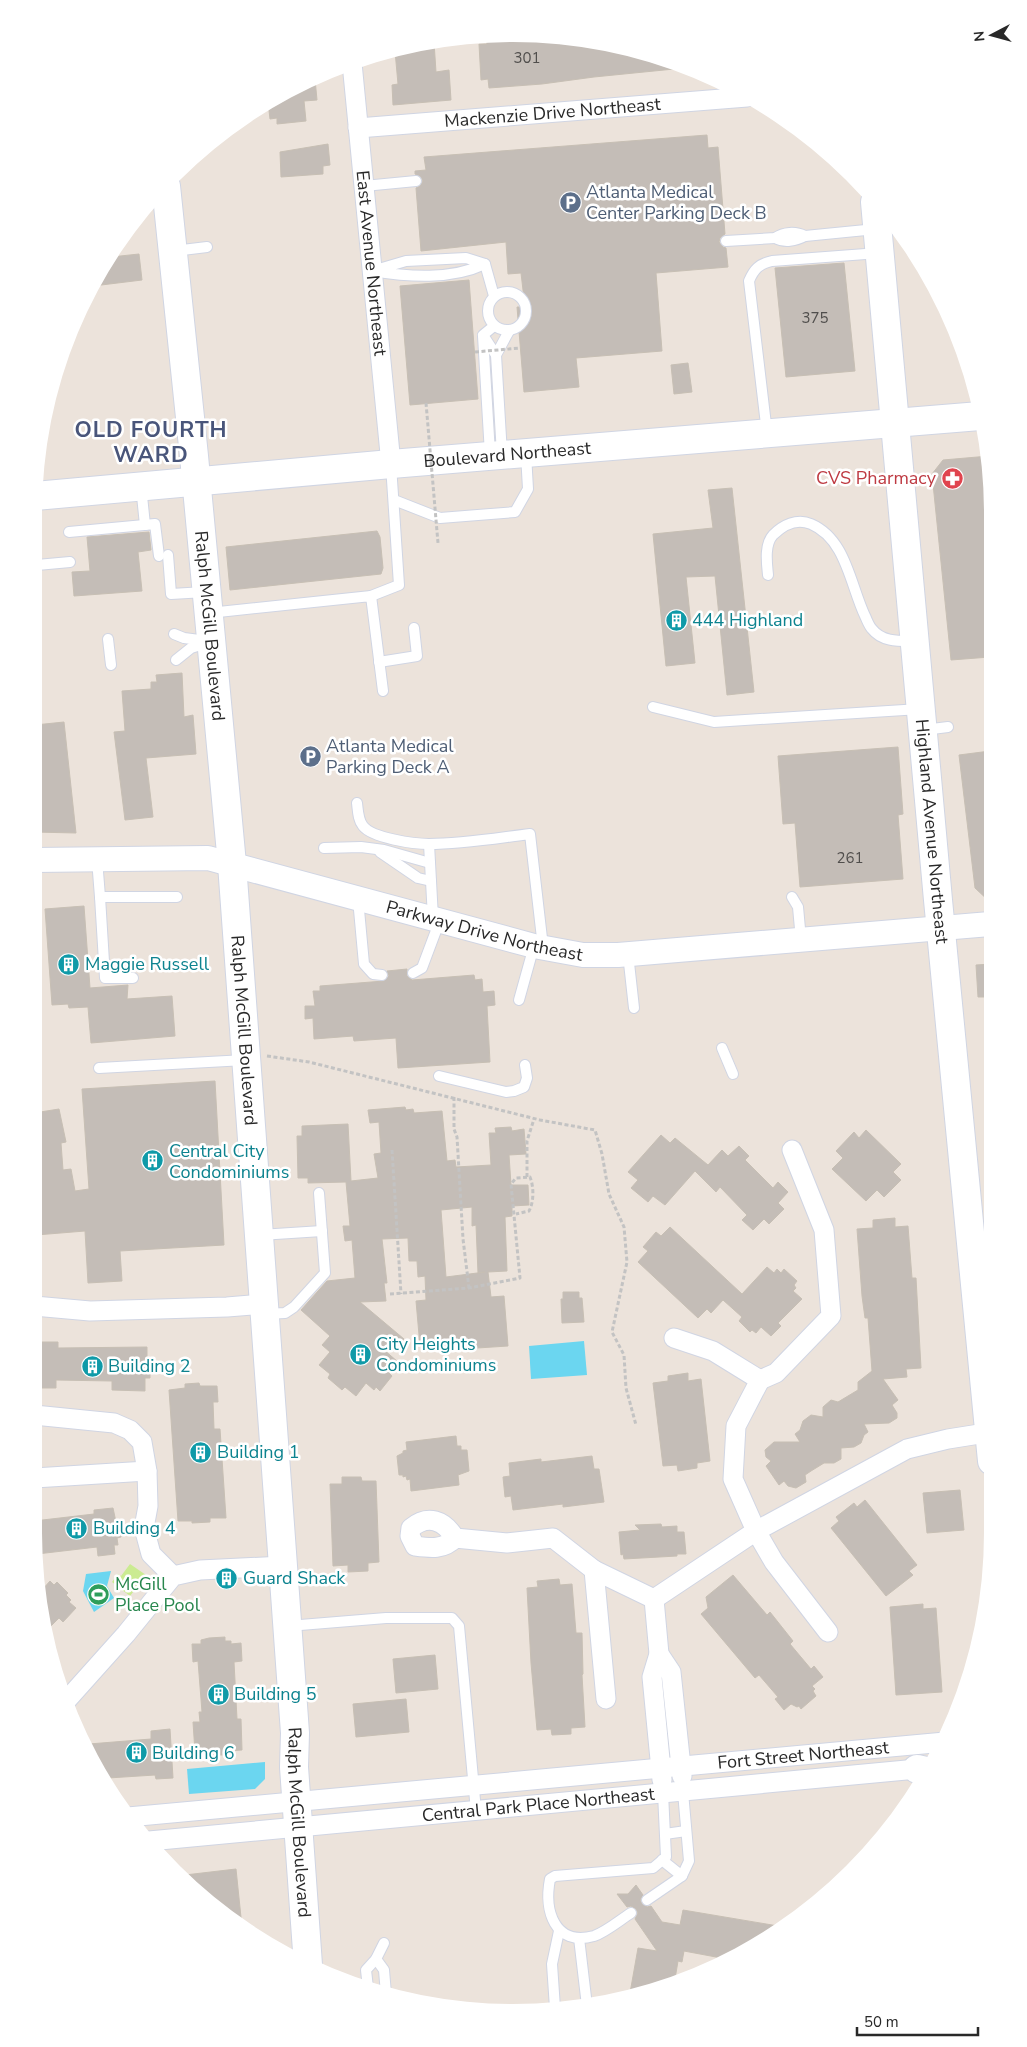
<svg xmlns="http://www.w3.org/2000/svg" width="1027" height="2047" viewBox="0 0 1027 2047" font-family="'Nunito Sans',sans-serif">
<rect width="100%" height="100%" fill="#ece3db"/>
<path fill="#cbeb91" d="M130,1564l16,11 -16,21 -18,-14 6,-8 3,2z"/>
<g fill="#6bd6f0">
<path d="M584,1341l3,34 -56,4 -2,-33z"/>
<path d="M111,1571l-4,15 7,12 -20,14 -11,-21 3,-17z"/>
<path d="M265,1762v17l-10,10 -66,5 -2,-25z"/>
</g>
<g fill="#c4bdb7" stroke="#c7bfb4" fill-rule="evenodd">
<path d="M545,35l92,15 47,18 -90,9 -52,7 -53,4 -1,-9 -7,1 -2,-36h8l-1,-6z"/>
<path d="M433,42h1l2,30 13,-2 2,30 -58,5 -1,-20 6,-1 -3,-33z"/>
<path d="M315,79l2,21 -13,1 2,20 -29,3v-6l-7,1 -2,-17z"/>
<path d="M707,135l1,13 10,-1 7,87 -5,4 -1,4 4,5 3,1 2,19 -72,6 6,78 -86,7 3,29 -55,5 -7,-85h8l-4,-34 -13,1 -2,-32 -85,9 -5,-63 4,-2 3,-5 -2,-4 -6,-3v-3l11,-1 -2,-13z"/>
<path d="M328,144l2,21 -7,1v8l-42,3 -1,-25z"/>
<path d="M139,254l3,26 -49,6 18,-29z"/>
<path d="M844,263l11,108 -69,6 -11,-109z"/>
<path d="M469,280l9,119 -68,6 -10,-119z"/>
<path d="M688,363l4,29 -18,2 -3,-29z"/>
<path d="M989,456l1,201 -39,3 -19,-186 11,-14z"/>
<path d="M732,488l22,204 -27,3 -12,-119 -29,1 9,86 -29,3 -13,-132 60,-6 -5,-38z"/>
<path d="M377,531l3,6 3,31 -2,6 -151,16 -4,-43z"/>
<path d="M149,532l2,18 -13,2 4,39 -68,5 -2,-24 18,-1 -3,-34z"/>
<path d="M182,673l2,44 9,-2 3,39 -50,4 7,59 -28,3 -11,-88 11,-1 -3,-40 29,-2v-7h6l-1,-7z"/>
<path d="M64,722l12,111 -42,-1 1,-107z"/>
<path d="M898,747l5,67 -5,1 5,64 -103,8 -5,-64 -12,1 -5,-68z"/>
<path d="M990,751v151l-15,-14 -16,-133z"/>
<path d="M84,906l6,82 38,-3 -1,14 45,-3 3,40 -84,7 -3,-36 -19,1 -1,-4 -16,1 -7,-96z"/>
<path d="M991,964v33h-13l-2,-32z"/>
<path d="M407,969v7l5,4 62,-5 1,5 7,-1 1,13 11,-1 1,14 -8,1 3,56 -92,6 -2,-30 -42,3 -1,-5 -39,3 -1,-21 -8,1v-13h10l-2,-15h7v-5l64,-5 5,-5 -2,-5z"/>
<path d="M215,1081l9,164 -104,6 2,30 -34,2 -3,-52 -49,4 -2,-21v-101l25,-4 7,33 -5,1 2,27 8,-1 4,22 14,-2 -7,-100z"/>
<path d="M405,1107l1,3 7,-1 1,4 28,-2 5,50 8,-1 1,7 35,-2 -2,-32h7l-1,-5 16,-1 1,4 12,-2 2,25 -17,1 2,30h17l1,20 -17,1v10l-7,1 2,54 -19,1 3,25 13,-1 4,50 -77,5v-6l-11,1 -4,-45 10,-1 -1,-24 -7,1 -1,-16h-8l-1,-23 -26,1 5,44h-3l2,18 -26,1 44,37 -8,9 -13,1 15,13 -9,11 3,3 -12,15 -4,-4 -2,3 -8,-7 -10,13 -11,-9 -3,3 -14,-12 2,-4 -11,-9 11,-13 -8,-7 8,-9 -29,-26 26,-29 28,-3 -3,-38 -7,1 -2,-15h7l-4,-44 -38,1v-5h-10l-1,-42h5v-10l46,-2 3,57 27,-3 -4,-24 7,-1 -2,-31 -9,1 -2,-13zM472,1207v19l4,-1 2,48 7,-1 -39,5 -5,-67z"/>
<path d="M866,1130l35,34 -8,8 8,8 -17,17 -7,-7 -11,11 -34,-32 11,-11 -7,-7 18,-19 5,6z"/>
<path d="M661,1135l9,8 5,-5 33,27 14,-15 6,6 11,-10 10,10 -4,4 28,28 5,-6 10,10 -10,11 6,6 -15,15 -5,-5 -11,11 -11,-10 5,-5 -27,-28 -4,5 -21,-21 -30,34 -12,-9 -5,6 -17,-14 7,-8 -10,-8z"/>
<path d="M895,1218v9l13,-1 4,52h4l5,90 -15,1 1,8 -24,2 15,21 -6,5 5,8v5l-8,5 -25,1 4,8 -4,3 -3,8 -7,4 -13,1v11l-7,4h-10l-13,8 -6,4 1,7 -10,6 -8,-2 -4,-5 -5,4 -13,-19 5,-5 -5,-4 -1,-7 9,-8h26l-5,-8 5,-4 3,-9 8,-6 12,2v-10l8,-7 7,2 20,-12v-8l14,-11 -4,-53h-3l-3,-22 -5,-67 16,-1v-8z"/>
<path d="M670,1227l72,67 25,-27 7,6 3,-4 4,4 3,-4 13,12 -3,4 2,3 -3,3 9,8 -24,24 3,3 -10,10 -10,-9 -5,6 -4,-3 -2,2 -11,-11 3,-4 -19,-17 -12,13 -4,-4 -9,9 -60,-56 10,-11 -5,-4 13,-15 5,4z"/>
<path d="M563,1292h16v6h3l2,24 -22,1 -1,-24h2z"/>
<path d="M39,1342h19v6l89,-1v14l3,-1v18h-5v13l-33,-1v-9l-56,-1v8h-16v-16h-6v-19h5z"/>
<path d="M688,1373v8l13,-2 9,82 -13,2v5l-19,3 -1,-6 -14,1 -10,-83 15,-2v-5z"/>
<path d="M199,1383l1,3h17l1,16h-5l1,27h6l6,89h-16v4l-18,1v-2h-14l-9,-131 16,-2v-4z"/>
<path d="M456,1436l1,10h4v4h6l2,21 -11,4 1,10 -48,6 -1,-12 -3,1 -1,-4 -3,1v-2h-4l-2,-19 6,-3v-2l4,-1 -1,-8z"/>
<path d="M592,1456l2,13h5l5,33 -41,5v-3l-50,6 -2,-14 -6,1 -2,-20 7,-1 -1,-13 32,-4v3z"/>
<path d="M342,1477h19l1,4h14l3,81 -11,1v8l-20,1v-7l-15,1 -3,-82h12z"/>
<path d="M960,1490l4,40 -37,3 -4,-40z"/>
<path d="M865,1500l52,65 -8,6 4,4 -27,21 -55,-68 8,-7 -3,-4 18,-14 3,4z"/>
<path d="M113,1508l3,14 3,-1 2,16 -4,1 1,7h-4l1,9 -17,2 -1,-9 -60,7 -3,-33 60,-7v-4z"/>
<path d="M661,1524l1,3 15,-1v6h7l2,22h-9v2l-53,3 -1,-5 -2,1 -2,-23 21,-2 -5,-5z"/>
<path d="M733,1575l34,40 3,-3 23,29 -3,3 21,25 3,-3 9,11 -11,9 3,3 -2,2 3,5 -15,13 -2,-3 -2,1 -6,-3 -7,6 -9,-11 3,-2 -19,-22 -4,3 -54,-64 7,-6 -2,-11z"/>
<path d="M559,1579l1,6 12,-1 4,49h6l1,41 -1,1 3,52 -14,1v6l-19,1 -1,-6 -14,1 -6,-67 -4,-75 11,-1 -1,-6z"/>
<path d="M50,1581l4,4 3,-3 11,11 -2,2 5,5 -2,2 7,6 -13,14 -4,-4 -10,10 -6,-39z"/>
<path d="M923,1604v5l13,-1 6,84 -46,3 -6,-88z"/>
<path d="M225,1637v4h6v3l10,-1 1,18 -8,1 3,57h4l1,31 -15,1v4h-18v-3h-14l-2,-30h7l-1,-10h3l-4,-51 -5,1 -1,-18h9v-4l8,-2z"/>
<path d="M435,1655l3,34 -42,4 -3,-34z"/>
<path d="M406,1699l3,33 -53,5 -3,-33z"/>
<path d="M170,1729l3,49 -17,1 -1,-4 -47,3 -19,-34 62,-5v-8z"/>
<path d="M236,1869l6,58 -57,-52z"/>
<path d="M636,1885l7,10 -3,5 2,4 5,3 4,-1 11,16 18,3 3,-15 95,16 -46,34 -48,-9 -2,11 -4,-1 -3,18 -45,14 8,-45 19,3 -22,-32 3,-6 -2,-4 -5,-3 -4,1 -10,-13h11z"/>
</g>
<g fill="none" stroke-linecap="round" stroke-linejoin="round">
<defs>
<g id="service">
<path d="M364,186l52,-5"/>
<path d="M775,238c9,5 21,3 30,-2l71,-7"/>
<path d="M726,241l49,-3c9,-6 20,-7 30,-2"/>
<path d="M174,251l33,-4"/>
<path d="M466,258l19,6c-34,16 -76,13 -113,7l34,-10z"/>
<path d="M485,264l9,32"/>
<circle cx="507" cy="311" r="19"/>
<path d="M494,326l-11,9 13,20 6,99"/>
<path d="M483,336l7,118"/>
<path d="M496,355l13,-24"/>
<path d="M767,433l-18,-152c5,-12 10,-17 23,-20l107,-8"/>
<path d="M141,486l4,39"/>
<path d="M394,500l46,18 75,-6 13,-23 -2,-35"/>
<path d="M69,532l86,-8 4,32"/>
<path d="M168,555l3,39 34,-2"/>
<path d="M37,565l33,-3"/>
<path d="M768,575c-1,-11 -4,-30 5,-40 10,-10 24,-17 38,-11 35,15 39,60 54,92 2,4 4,10 7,13 10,13 27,12 42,12"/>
<path d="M371,596l28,-11 -8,-120"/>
<path d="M209,613l162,-17 12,95"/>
<path d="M174,634l10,4 23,3"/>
<path d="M108,639l3,26"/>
<path d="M176,660l15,-12 19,-6"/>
<path d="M379,662l38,-6 -3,-28"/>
<path d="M653,707l61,15 206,-13"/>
<path d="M924,730l24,-3"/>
<path d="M357,803c1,8 1,17 6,23 9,12 51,18 66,18 33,0 68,-6 101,-10l13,113"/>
<path d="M429,844l4,74"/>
<path d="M324,848l37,-1 23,3 46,13"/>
<path d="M380,852l38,26 13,3"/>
<path d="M97,859l3,38h77"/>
<path d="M100,897l5,81h28"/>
<path d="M792,897l6,10 3,33"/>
<path d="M358,899l6,65 9,10 9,1"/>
<path d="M628,954l6,54"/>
<path d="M413,973l9,-5 18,-48"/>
<path d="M519,1000l15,-54"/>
<path d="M722,1048l11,26"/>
<path d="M99,1068l146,-8"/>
<path d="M439,1076l67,16 8,-1 10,-4 3,-9 -2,-13"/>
<path d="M260,1235l62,-4"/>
<path d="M266,1314l19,-1 9,-6 31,-34 -6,-80"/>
<path d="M288,1626l98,-8h66l7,8 17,185"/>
<path d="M665,1834l21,-3"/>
<path d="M662,1860l20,16"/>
<path d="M647,1900l35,-24 7,-15 -6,-69"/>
<path d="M631,1913c-11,7 -25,19 -37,23 -40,11 -50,-26 -44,-57l5,-3 98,-8 13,-11 -3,-64"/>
<path d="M579,1938l8,68"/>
<path d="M376,1959l8,11 2,24"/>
<path d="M368,1988l-2,-18 10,-11 8,-16"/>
<path d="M555,2008l-3,-44 7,-33"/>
</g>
<g id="minor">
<path id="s1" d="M352,63l39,401"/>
<path id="s2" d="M358,128l389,-31"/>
<path d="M34,1306l56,5 137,-4 37,-3"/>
<path d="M760,1380l16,-7 55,-57 -7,-86 -32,-80"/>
<path d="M34,1415l80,8 16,7 12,12 5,29 1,35 -4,22 7,26 22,22"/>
<path d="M34,1478l113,-7"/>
<path d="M455,1538c-11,-18 -27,-24 -44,-10l-1,8 5,10c15,2 29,4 40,-8l52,5 46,-5 41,32 12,129"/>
<path d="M594,1570l60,29 5,55 -7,23 10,103"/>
<path d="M654,1599l102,-68 -23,-52 3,-53 24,-46 -47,-29 -39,-13"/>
<path d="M828,1632l-54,-70 -18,-31 151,-82 41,-10 44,-7"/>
<path d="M659,1654l12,18 11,104"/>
<path d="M66,1701l60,-67 47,-58 27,-6 83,-4"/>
<path id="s3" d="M128,1817l817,-75"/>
<path id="s4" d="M149,1841l779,-73"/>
</g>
<g id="tertiary">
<path id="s5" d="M34,860l174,-2 326,88 49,9h35l372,-31"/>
</g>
<g id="secondary">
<path id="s6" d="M166,186l28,270 38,408 51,702 12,167 -1,34 14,198"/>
<path id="s7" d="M875,202l63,698 54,561"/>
<path id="s8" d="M35,496l356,-32 589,-48"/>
<path d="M917,1769l9,2"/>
</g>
</defs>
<use href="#service" stroke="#d0d5e3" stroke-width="12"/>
<use href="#minor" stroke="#d0d5e3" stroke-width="21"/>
<use href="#tertiary" stroke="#d0d5e3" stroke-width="26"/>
<use href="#secondary" stroke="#d0d5e3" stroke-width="30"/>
<g stroke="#c3c3c3" stroke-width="3" stroke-dasharray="4 2.5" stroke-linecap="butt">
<path d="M267,1056l42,6 231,58 55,10 7,24 7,40 15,33 3,35 -15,70 12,23 2,33 10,37"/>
<path d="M454,1097v32l3,8 6,102 6,49"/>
<path d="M392,1150l9,144"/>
<path d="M527,1177v-36l7,-22"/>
<path d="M390,1294l79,-6 51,-10 -9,-94 5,-6 14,-1c4,10 4,25 -1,34l-13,3"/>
</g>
<use href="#service" stroke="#fff" stroke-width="10"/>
<use href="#minor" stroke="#fff" stroke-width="19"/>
<use href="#tertiary" stroke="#fff" stroke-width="24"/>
<use href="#secondary" stroke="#fff" stroke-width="28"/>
<g stroke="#c3c3c3" stroke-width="3" stroke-dasharray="4 2.5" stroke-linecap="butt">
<path d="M475,352l45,-4"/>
<path d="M426,403l12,140"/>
</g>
</g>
<defs>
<symbol id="parking-disc" viewBox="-11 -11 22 22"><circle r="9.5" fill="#5c6f8a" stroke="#fff"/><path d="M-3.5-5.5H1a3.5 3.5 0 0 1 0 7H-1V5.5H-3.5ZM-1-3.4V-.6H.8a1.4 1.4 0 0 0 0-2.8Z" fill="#fff"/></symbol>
<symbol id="pharmacy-disc" viewBox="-11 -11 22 22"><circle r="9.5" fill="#e0444e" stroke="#fff"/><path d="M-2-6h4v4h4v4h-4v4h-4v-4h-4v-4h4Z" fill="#fff"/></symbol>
<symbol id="building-disc" viewBox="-11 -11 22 22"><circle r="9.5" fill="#0f9aa8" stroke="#fff"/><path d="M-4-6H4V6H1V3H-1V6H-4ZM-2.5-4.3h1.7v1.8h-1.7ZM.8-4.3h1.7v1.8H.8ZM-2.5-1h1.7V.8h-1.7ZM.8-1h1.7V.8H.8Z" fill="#fff"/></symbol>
<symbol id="stadium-disc" viewBox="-11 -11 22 22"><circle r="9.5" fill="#2e9e5b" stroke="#fff"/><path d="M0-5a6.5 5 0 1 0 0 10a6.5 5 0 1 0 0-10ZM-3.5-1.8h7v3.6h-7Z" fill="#fff"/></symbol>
</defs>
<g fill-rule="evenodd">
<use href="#parking-disc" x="558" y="190" width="25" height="25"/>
<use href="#pharmacy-disc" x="940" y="466" width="25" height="25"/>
<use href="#building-disc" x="664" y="608" width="25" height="25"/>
<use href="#parking-disc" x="298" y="744" width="25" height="25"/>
<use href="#building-disc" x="56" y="952" width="25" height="25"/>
<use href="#building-disc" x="140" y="1148" width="25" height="25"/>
<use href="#building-disc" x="348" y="1342" width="25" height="25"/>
<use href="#building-disc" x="80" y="1354" width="25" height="25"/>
<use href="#building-disc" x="188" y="1440" width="25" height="25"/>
<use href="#building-disc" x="64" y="1516" width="25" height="25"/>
<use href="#building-disc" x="214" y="1566" width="25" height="25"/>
<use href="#stadium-disc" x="86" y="1582" width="25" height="25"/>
<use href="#building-disc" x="206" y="1682" width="25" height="25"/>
<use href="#building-disc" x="124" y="1740" width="25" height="25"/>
</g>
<g text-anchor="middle" stroke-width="5" stroke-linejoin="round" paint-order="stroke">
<g font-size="15" fill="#504e4c">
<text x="527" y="63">301</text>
<text x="815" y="323">375</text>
<text x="850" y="863">261</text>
</g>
<g font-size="18" fill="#292929" stroke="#fff">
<text dy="6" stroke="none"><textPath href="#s2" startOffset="195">Mackenzie Drive Northeast</textPath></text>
<text dy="6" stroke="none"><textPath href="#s1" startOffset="201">East Avenue Northeast</textPath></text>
<text dy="6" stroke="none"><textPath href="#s8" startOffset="474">Boulevard Northeast</textPath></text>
<text dy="6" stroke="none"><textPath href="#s6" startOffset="442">Ralph McGill Boulevard</textPath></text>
<text dy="6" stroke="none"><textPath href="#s7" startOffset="632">Highland Avenue Northeast</textPath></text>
<text dy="6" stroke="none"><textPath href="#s5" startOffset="460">Parkway Drive Northeast</textPath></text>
<text dy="6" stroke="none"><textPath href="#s6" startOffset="848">Ralph McGill Boulevard</textPath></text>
<text dy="6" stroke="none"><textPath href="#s3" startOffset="678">Fort Street Northeast</textPath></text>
<text dy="6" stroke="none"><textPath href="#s4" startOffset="391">Central Park Place Northeast</textPath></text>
<text dy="6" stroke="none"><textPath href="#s6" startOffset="1642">Ralph McGill Boulevard</textPath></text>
</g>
<g font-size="18" fill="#4e5e75" stroke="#fff" text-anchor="start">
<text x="586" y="198">Atlanta Medical<tspan x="586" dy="21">Center Parking Deck B</tspan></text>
<text x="326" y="752">Atlanta Medical<tspan x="326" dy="21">Parking Deck A</tspan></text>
</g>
<g font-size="18" fill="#be3a42" stroke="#fff" text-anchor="end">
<text x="936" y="484">CVS Pharmacy</text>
</g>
<g font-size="18" fill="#0d838f" stroke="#fff" text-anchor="start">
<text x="692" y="626">444 Highland</text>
<text x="85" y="970">Maggie Russell</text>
<text x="169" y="1157">Central City<tspan x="169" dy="21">Condominiums</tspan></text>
<text x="376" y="1350">City Heights<tspan x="376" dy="21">Condominiums</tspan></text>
<text x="108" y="1372">Building 2</text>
<text x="217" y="1458">Building 1</text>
<text x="93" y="1534">Building 4</text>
<text x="243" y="1584">Guard Shack</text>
<text x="234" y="1700">Building 5</text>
<text x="152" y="1759">Building 6</text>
</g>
<g font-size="18" fill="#27864d" stroke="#fff" text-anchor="start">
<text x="115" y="1590">McGill<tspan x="115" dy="21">Place Pool</tspan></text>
</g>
<g font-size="22" font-weight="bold" letter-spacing="1" fill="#49557a" stroke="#fff">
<text x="151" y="437">OLD FOURTH<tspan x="151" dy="25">WARD</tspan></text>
</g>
</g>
<path d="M0 0H1027V2047H0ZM513 42H513A471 471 0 0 1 984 513V1533A471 471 0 0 1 513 2004H513A471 471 0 0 1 42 1533V513A471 471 0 0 1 513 42Z" fill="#fff" fill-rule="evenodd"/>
<g transform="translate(992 35) rotate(264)" stroke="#ffffff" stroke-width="4" paint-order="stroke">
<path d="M0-4L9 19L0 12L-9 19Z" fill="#292929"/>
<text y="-8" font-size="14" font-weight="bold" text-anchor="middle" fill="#292929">N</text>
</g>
<path d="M857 2027v8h121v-8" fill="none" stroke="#292929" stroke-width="2.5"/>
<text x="864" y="2027" font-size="15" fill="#292929" stroke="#ffffff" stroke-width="4" paint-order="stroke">50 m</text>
</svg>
